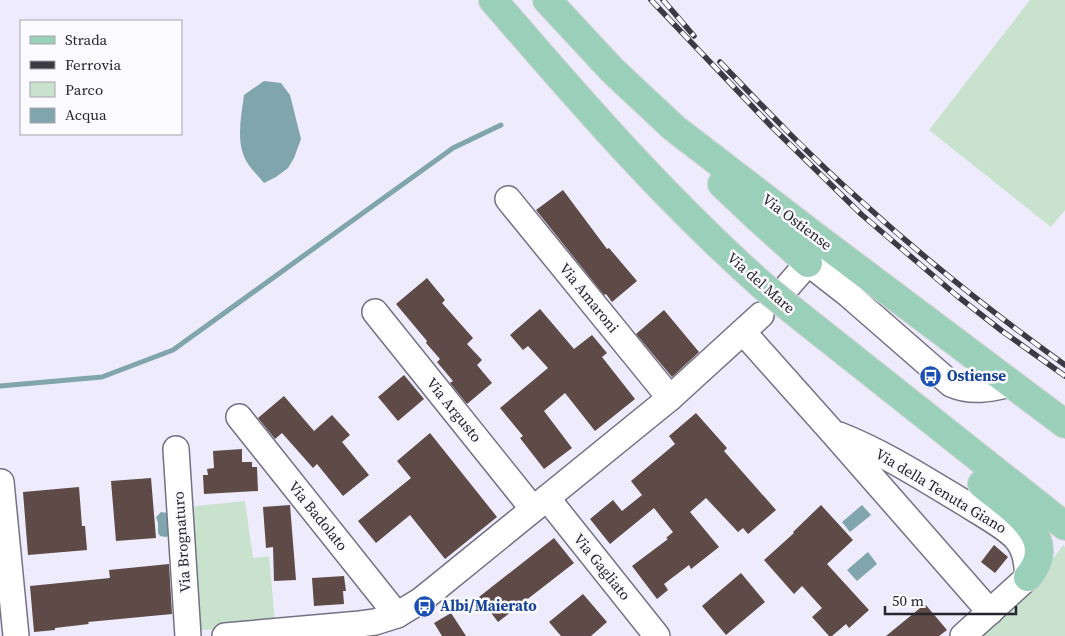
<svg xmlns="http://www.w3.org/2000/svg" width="1065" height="636" viewBox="0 0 1065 636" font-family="'Source Serif 4',serif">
<rect width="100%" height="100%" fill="#edebfc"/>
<g fill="#c9e2ce">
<path d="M1030,0h35v210l-14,17 -122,-97z"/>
<path d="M245,501l8,57 16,-2 6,66 -79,9 -9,-124z"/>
<path d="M1063,545l2,2v89h-86l55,-51z"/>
</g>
<g fill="#81a5ad">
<path d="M264,81l17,2 9,12 11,44 -7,19 -6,10 -12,9 -12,6c-4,-5 -9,-10 -13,-15 -17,-21 -10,-49 -7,-73z"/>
<path d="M862,505l9,10 -21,17 -8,-10z"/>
<path d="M161,512l7,1 2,22 -4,2 -6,-1 -2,-3v-10l-2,-6z"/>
<path d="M868,552l9,12 -20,17 -10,-11z"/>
</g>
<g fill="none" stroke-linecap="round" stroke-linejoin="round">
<path stroke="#81a5ad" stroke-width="5" d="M0,386l102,-9 71,-27 280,-202 48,-23"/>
</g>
<g fill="#5e4a46">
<path d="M563,190l44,59 2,-1 28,33 -25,21 -6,-8 -2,1 -68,-85z"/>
<path d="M427,278l18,22 -3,3 31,35 -6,6 15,16 -5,5 15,18 -25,21 -17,-21 3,-2 -16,-19 3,-3 -14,-16 1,-2 -31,-37z"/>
<path d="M540,309l34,40 18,-14 15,18 -5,4 33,42 -40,32 -30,-38 -21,18 28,37 -28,21 -24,-31 3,-2 -23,-28 48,-40 -20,-22 -5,4 -13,-15z"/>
<path d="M664,310l35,42 -27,25 -36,-43z"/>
<path d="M404,375l20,24 -26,22 -20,-24z"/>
<path d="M284,396l30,35 18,-16 18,20 -8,7 27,33 -26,21 -26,-32 -4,4 -31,-35 -7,6 -17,-21z"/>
<path d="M696,413l31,35 -3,3 52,59 -28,24 -5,-6 -5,4 -32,-34 -16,14 29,35 -28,22 -2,-4 -25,19 4,6 -11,9 -25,-33 36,-27 -2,-1 7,-6 -19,-24 -44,36 -20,-25 23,-19 9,11 20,-16 -11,-14 44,-37 -6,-8z"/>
<path d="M430,433l67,84 -52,42 -35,-44 -34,28 -18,-22 53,-43 -14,-17z"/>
<path d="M242,449v13h10v5h5l1,24 -54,3 -1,-19h5l-1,-6 7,-1 -1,-17z"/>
<path d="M151,478l5,60 -40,3 -5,-60z"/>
<path d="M79,487l3,39h3l2,24 -59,5 -5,-63z"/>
<path d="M290,505l6,75 -22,1 -1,-34 -7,1 -3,-41z"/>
<path d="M821,505l32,35 -26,24 42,46 -20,18 -3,-4 -14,12h-3l-17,-19 10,-9 -20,-22 -8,8 -30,-34 30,-27 -1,-1z"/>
<path d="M554,538l20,25 -76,59 -19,-25z"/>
<path d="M994,545l14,12 -13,16 -14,-11z"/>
<path d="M169,564l3,50 -84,8 1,2 -34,4v2l-21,2 -4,-46 80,-8 -1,-8z"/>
<path d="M741,573l24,29 -39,33 -24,-29z"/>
<path d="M344,576l2,15h-3l1,13 -30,2 -2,-28z"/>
<path d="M583,594l24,28 -16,14h-30l-12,-14z"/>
<path d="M925,604l22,26 -8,6h-53z"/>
<path d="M451,613l15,23h-24l-8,-13z"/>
</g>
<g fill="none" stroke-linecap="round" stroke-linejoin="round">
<defs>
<g id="minor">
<path d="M508,199l162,199"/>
<path d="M788,286l20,-23 41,32 102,89c20,9 39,5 60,0"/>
<path d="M375,312l158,197"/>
<path d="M743,332l91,102 156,178"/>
<path d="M239,417l158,198"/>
<path d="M839,435c46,18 87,45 129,70 12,8 42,24 50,36 8,10 9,24 10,36l-65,59"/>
<path d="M176,449l12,187"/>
<path d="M1,482l15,154"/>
<path d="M547,498l110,138"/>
<path d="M225,636l135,-12 15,-2 22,-7 23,-14 15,-12 235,-191 91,-83"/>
</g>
<g id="major">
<path d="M493,0c86,100 171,198 270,286"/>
<path d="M547,0l66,71 61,57 138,106 253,190"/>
<path d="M722,184l36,34 50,45"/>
<path d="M791,309l274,217"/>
<path d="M982,484c27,23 80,53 46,93"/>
</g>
</defs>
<use href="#minor" stroke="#747184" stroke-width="28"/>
<use href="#major" stroke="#d4d4d5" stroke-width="30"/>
<use href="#minor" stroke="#fff" stroke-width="25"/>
<use href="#major" stroke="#9ad0b9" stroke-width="28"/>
<defs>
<g id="rail">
<path d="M651,0l120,126 91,89 94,80 46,36 63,45"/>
<path d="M663,0l31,36"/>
<path d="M720,62c46,48 92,96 141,139 65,59 133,113 204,164"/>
</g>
</defs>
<use href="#rail" stroke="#3c3b44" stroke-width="5.5"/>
<use href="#rail" stroke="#fbfafe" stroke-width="4" stroke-dasharray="11" stroke-linecap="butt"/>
<defs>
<path id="major-bridge" d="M763,286l28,23"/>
</defs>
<use href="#major-bridge" stroke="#d4d4d5" stroke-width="30" stroke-linecap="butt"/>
<use href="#major-bridge" stroke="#9ad0b9" stroke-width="28"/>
</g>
<defs>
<symbol id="bus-disc" viewBox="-11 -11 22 22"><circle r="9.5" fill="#1a4fb4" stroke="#fbfafe"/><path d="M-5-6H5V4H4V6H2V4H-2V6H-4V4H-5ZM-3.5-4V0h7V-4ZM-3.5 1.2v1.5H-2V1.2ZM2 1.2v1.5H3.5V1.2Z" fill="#fff"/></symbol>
</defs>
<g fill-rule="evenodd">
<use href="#bus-disc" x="918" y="364" width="25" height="25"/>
<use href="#bus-disc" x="412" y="594" width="25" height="25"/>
</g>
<g text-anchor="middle" stroke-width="5" stroke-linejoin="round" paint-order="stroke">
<g font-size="15" fill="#27262e" stroke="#fbfafe">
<text transform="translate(797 222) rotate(37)" y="5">Via Ostiense</text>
<text transform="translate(761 283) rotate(41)" y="5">Via del Mare</text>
<text transform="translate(589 298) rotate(51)" y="5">Via Amaroni</text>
<text transform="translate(454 410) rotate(51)" y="5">Via Argusto</text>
<text transform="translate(941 491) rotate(31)" y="5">Via della Tenuta Giano</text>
<text transform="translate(318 516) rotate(51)" y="5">Via Badolato</text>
<text transform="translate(182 542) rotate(-94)" y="5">Via Brognaturo</text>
<text transform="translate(602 567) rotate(51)" y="5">Via Gagliato</text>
</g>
<g font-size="15" font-weight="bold" fill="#164399" stroke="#fbfafe" text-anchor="start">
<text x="947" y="381">Ostiense</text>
<text x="440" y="611">Albi/Maierato</text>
</g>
</g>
<rect x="20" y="20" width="162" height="115" fill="#fbfafe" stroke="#a6a5ab"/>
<rect x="30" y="36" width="25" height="8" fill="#9ad0b9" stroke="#a6a5ab"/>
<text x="65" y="45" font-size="15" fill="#27262e">Strada</text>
<rect x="30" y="61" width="25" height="8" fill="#3c3b44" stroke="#a6a5ab"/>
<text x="65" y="70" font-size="15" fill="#27262e">Ferrovia</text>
<rect x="30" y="82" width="25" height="15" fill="#c9e2ce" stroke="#a6a5ab"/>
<text x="65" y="95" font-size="15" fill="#27262e">Parco</text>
<rect x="30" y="108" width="25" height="15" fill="#81a5ad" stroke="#a6a5ab"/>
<text x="65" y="120" font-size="15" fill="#27262e">Acqua</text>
<path d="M885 606v8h131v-8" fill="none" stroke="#27262e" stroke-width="2.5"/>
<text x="892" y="606" font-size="15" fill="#27262e" stroke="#fbfafe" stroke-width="4" paint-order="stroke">50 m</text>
</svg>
